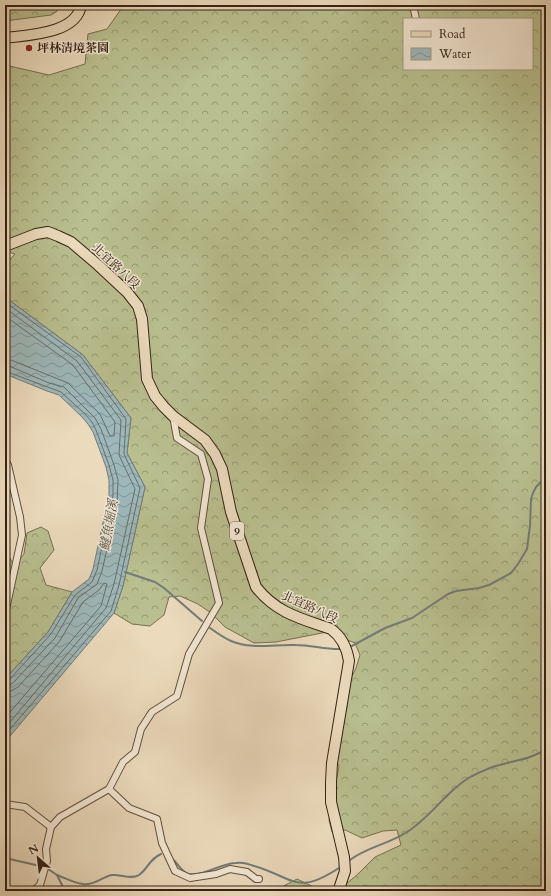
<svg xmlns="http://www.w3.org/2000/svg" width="551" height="896" viewBox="0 0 551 896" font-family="Cardo,'Noto Serif TC',serif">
<defs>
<pattern id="forest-crowns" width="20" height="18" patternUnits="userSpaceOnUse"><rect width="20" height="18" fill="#b9bf8f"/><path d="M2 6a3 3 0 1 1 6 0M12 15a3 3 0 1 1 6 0" fill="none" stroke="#979b74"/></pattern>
<pattern id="water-waves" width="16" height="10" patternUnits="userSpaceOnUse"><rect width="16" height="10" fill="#9db8bb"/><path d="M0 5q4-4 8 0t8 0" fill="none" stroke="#819597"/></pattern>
</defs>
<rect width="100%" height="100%" fill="#ebdabc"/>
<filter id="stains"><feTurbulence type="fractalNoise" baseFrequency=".005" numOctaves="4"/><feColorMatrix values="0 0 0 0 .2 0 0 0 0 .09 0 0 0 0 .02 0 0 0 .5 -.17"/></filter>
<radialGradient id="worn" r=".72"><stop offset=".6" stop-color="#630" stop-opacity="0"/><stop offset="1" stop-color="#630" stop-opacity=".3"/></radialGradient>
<g fill="url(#forest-crowns)" stroke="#777052" fill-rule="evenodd">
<path d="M5,5h58l-7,7 -5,3 -46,6z"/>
<path d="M124,5h422v886h-219l12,-1 19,-16 17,-17 26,-12 -4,-15 -14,1 -21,7 -17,-8 -13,2 -3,-12 10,-54 -9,-19 14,-55 12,-24 4,-13 -5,-12 -28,-11 -51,10 -22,1 -29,-16 -14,-14 -13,-9 -18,-8 -11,1 -5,18 -14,11 -18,-2 -18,-11 9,-27 22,-99 -18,-34 4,-35 -48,-63 -78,-58v-32l10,-11 -10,-3v-186l44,10 36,-11 3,-30 19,-5zM404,19h128v50h-128z"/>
<path d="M41,527l7,4 6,19 -14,18 6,17 26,7 -24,40 -43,47v-123l5,2 4,8 10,-12 3,-21z"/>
<path d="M297,879l25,12h-48z"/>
</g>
<path fill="url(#water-waves)" stroke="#737c78" d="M5,297l78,58 48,63 -4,35 18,34 -22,99 -9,27 -109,129v-63l43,-47 24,-40 17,-13 4,-10 16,-74v-15l-3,-13 -13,-35 -5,-8 -6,-7 -23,-22 -12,-4 -42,-17z"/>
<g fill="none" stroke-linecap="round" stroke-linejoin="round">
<g stroke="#696d68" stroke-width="1">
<path d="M5,302l76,55 45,62 -2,35 16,34 -21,97 -8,26 -106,124"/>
<path d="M5,308l72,53 44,59 -2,35 16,34 -21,95 -8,24 -101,120"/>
<path d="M5,316l68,49 42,57 -1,14h-4l-10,-22 -32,-31 -57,-23h-6"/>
<path d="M5,366h4l40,17 15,4 31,31 6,11 13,36 4,15 -1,25 -15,66 -5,13 -19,14 -23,40 -42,45 -4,2 -4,1"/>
<path d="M5,371l56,21 24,22 7,8 4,8 13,35 4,15v15l-16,75 -5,12 -17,13 -24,39 -41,45 -5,2"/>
<path d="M5,692l6,-1 7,-4 41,-45 24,-40 16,-12 5,-7 3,1 -6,22 -96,112"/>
</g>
<g stroke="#737c78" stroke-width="2">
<path d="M125,572l30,10 9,6 38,33"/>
<path d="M210,628c7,5 14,10 21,13 21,9 43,3 65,4 16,0 30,5 46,4"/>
<path d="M350,647l35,-19 27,-10 36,-24 8,-3 23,-3 10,-3 22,-12 7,-9 9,-15 3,-23 1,-27 2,-6 3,-6 10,-10"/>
<path d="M5,858l35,8"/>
<path d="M171,858c7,4 9,14 18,16 14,3 32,-11 47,-11 6,-1 13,1 18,3 41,12 42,30 85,2"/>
<path d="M350,860c17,-13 39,-16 57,-28 24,-15 40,-42 65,-56 9,-4 18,-9 28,-11 16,-5 32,-6 46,-16"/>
<path d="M48,869l9,6 8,16"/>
<path d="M57,875c8,3 17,8 26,9 10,2 19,-7 29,-9 9,-1 19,5 27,0 10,-7 9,-15 22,-21"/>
</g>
<defs>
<g id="minor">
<path d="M413,5l3,14"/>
<path d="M5,461l3,4 12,52 2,18 -17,79"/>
<path d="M109,789l20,19 28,11 5,24 13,28 15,7 26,-4 14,-5 17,3 9,7h3"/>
<path d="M5,804l20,3 26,20"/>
<path d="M33,891l7,-6 7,-24 -1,-12 5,-22 9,-10 49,-28 14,-27 12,-10 6,-23 11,-17 25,-16 12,-42 30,-51 -18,-75 7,-49 -7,-25 -24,-16 -4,-22"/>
</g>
<g id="primary">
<path d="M5,38c22,-3 72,-4 76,-33"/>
<path d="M5,246l31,-12 12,-2 10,4 13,6 27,23 29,27 11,14 4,13 5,60 8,17 9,11 9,9 32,24 10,14 7,15 9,43 25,75c20,26 46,32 75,42 11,8 16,19 18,32l-17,102 -1,19v20l13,55 1,14 -6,18 -2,2"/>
</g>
</defs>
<use href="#minor" stroke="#62503e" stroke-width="8"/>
<use href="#primary" stroke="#352214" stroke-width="12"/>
<use href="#minor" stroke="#f2e7d3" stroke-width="6"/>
<use href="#primary" stroke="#ebdabc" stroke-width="10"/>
</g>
<circle fill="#8f2418" stroke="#f2e7d3" stroke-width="1.5" cx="29" cy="48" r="4"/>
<g text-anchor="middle" stroke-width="3" stroke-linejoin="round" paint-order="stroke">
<rect fill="#f2e7d3" stroke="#6e5d4d" stroke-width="1" x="230" y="522" width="14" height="18" rx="3"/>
<g font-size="11" font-weight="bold" fill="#352214">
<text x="237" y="535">9</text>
</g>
<g font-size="12" font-weight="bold" fill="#352214" stroke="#f2e7d3" text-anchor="start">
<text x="37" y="52">坪林清境茶園</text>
</g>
<g font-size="12" fill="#352214" stroke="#f2e7d3">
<text transform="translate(116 266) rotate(43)" y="4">北宜路八段</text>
<text transform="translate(310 607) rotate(24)" y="4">北宜路八段</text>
</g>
<g font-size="13" font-style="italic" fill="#544f46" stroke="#f2e7d3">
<text transform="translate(108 525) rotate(-80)" y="5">𩻸魚堀溪</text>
</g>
</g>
<rect width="551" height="896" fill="none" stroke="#ebdabc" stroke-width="20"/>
<rect x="6" y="6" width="539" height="884" fill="none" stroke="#352214" stroke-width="2"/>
<rect x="10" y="10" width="531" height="876" fill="none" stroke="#352214"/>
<rect x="403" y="18" width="130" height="52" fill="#f2e7d3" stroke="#a69887"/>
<rect x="411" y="31" width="20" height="6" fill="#ebdabc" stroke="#a69887"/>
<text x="439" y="38" font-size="12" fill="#352214">Road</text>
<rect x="411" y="48" width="20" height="12" fill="url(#water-waves)" stroke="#a69887"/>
<text x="439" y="58" font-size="12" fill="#352214">Water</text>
<g transform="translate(38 858) rotate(332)" stroke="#f2e7d3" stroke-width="3" paint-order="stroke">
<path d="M0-3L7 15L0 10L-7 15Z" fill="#352214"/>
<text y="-6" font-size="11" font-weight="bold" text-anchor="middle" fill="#352214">N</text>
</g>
<rect width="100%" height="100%" filter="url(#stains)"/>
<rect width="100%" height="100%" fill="url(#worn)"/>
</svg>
